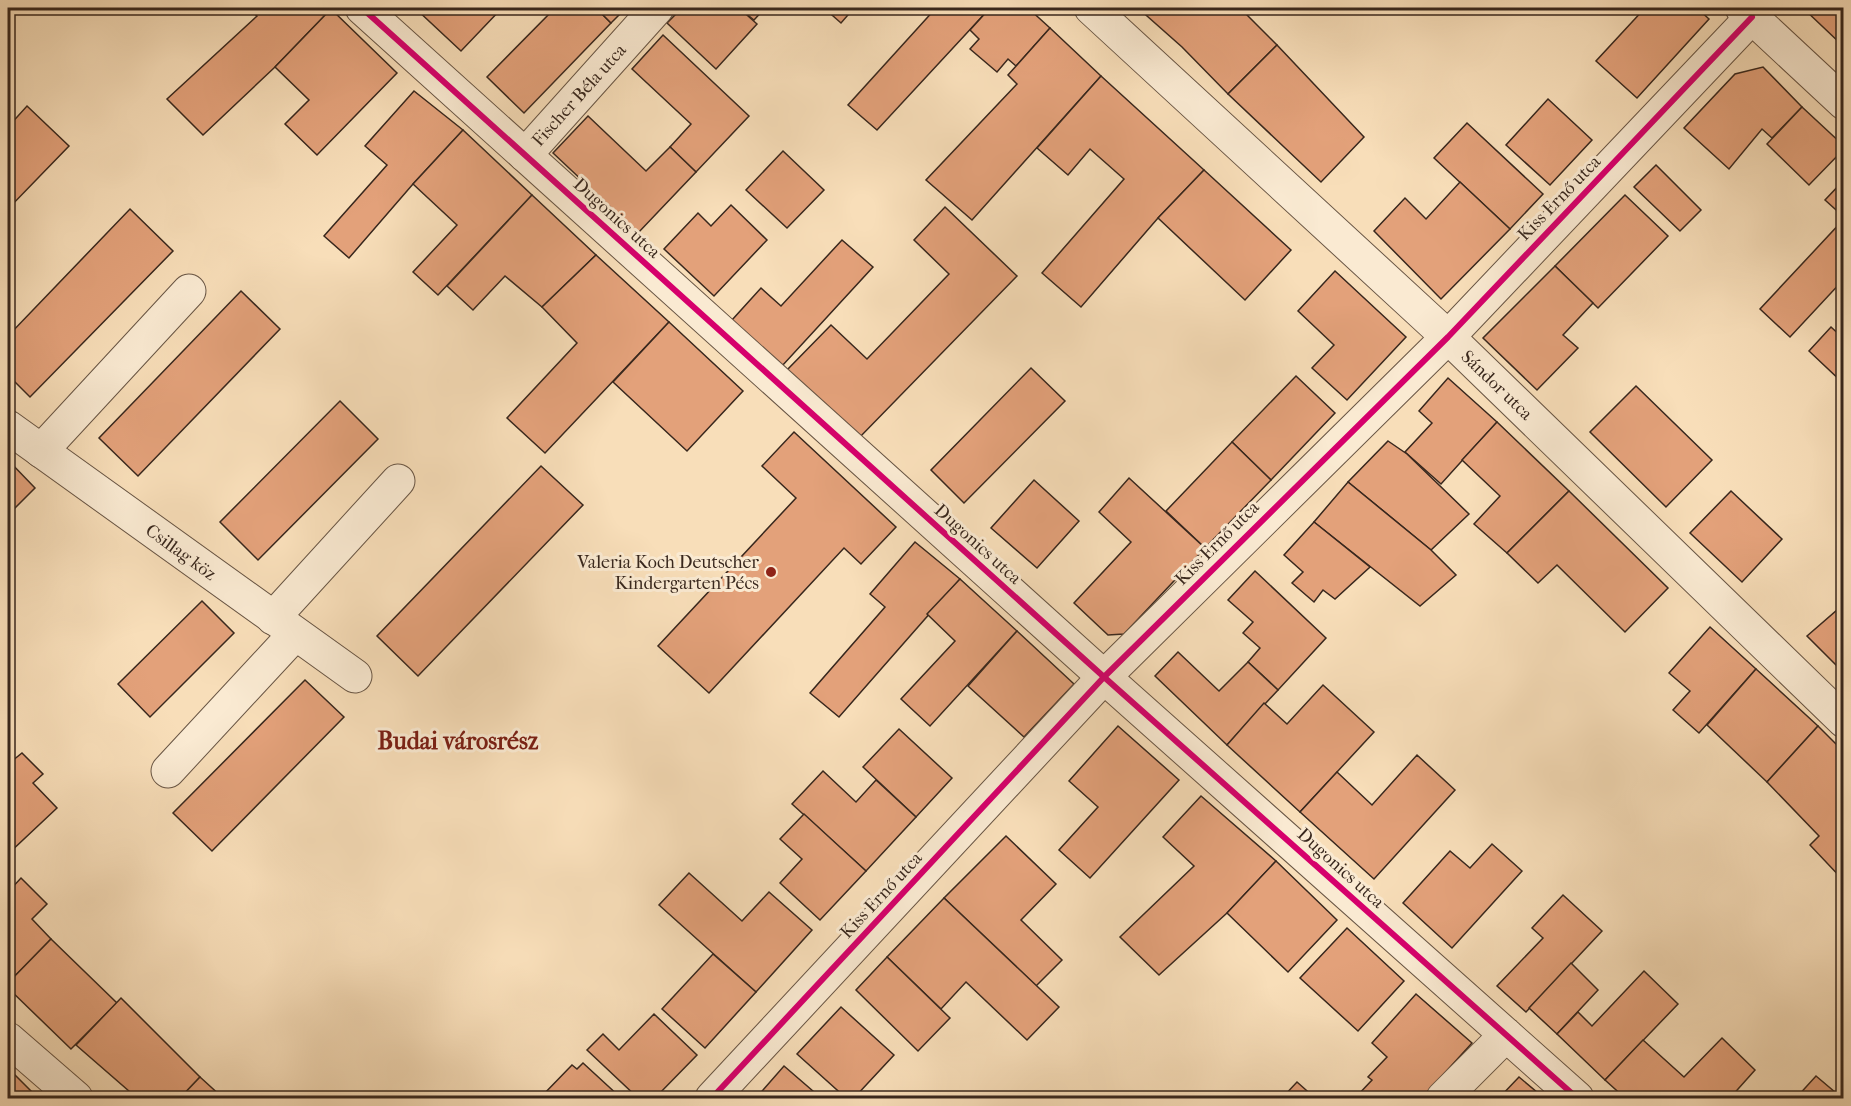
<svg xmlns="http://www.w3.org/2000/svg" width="1851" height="1106" viewBox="0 0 1851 1106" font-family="'IM FELL French Canon',serif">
<rect width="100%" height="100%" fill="#f8deb9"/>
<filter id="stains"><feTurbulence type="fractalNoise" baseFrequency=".00333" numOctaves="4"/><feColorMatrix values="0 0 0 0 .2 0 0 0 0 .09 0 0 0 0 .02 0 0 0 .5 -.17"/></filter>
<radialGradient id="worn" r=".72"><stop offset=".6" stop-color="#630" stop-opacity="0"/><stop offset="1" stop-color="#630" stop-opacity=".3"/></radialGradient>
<g fill="#e3a17a" stroke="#38271d" stroke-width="1.5">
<path d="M247,8h82l2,1 -56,58 -72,68 -36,-36 90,-83z"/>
<path d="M415,8h87l-41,43z"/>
<path d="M548,8h48l15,15 -87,90 -37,-36 65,-66z"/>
<path d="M596,8h30l-15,15z"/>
<path d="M682,8h57l18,16 -41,45 -49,-46z"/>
<path d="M739,8h26l-11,12z"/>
<path d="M824,8h30l-13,15z"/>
<path d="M936,8h54l-113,122 -29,-25z"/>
<path d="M990,8h38l22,20 -34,38 -8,-7 -11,13 -27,-23 9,-10 -9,-9z"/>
<path d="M1138,8h102l37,37 -49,49 -46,-47z"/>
<path d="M1645,8h52l12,11 -72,79 -41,-37z"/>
<path d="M1803,8h41v35l-2,2z"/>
<path d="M331,9l66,64 -80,82 -32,-31 24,-24 -34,-33z"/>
<path d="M1050,28l51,48 -129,144 -46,-40 91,-96 -9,-9z"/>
<path d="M663,35l86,81 -53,56 -26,-25 21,-23 -59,-55z"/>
<path d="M1277,45l87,92 -43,45 -93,-88z"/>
<path d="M1763,67l39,40 -30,31 -10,-9 -33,40 -45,-41 51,-54z"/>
<path d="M1101,76l103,94 -46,48 -77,89 -39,-34 82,-94 -34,-30 -22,26 -31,-27z"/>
<path d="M414,91l49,39 -50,54 -64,74 -25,-22 63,-71 -22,-19z"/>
<path d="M1548,99l44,41 -42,45 -44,-40z"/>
<path d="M27,106l42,40 -61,63v-82z"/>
<path d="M1802,107l42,39v3l-35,36 -42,-41z"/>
<path d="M588,116l58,55 24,-24 26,25 -58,61 -85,-80z"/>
<path d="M1467,123l76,71 -33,35 -76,-71z"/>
<path d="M463,130l69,65 -94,100 -25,-23 44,-47 -44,-41z"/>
<path d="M783,151l41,39 -37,38 -41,-38z"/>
<path d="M1656,165l45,45 -21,21 -46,-44z"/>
<path d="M1204,170l87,80 -46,50 -87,-82z"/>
<path d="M1844,180v37l-19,-17z"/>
<path d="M1460,182l50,47 -69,70 -67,-68 31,-33 21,21z"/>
<path d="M532,195l64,60 -54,52 -37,-31 -32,34 -26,-24z"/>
<path d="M1625,195l43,41 -70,72 -43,-42z"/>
<path d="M731,205l36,35 -53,56 -50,-47 34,-36 13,13z"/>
<path d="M945,207l72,69 -159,163 -71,-69 44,-45 36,34 82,-85 -35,-34z"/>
<path d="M130,209l43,42 -143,146 -22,-22v-39z"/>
<path d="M1844,219v60l-54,58 -30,-28z"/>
<path d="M842,240l31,27 -91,99 -50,-46 29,-32 20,18z"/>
<path d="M596,255l73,67 -124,131 -38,-35 70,-75 -35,-36z"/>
<path d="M1555,266l38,37 -30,32 15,13 -41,42 -54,-52z"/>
<path d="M1335,271l71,66 -59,63 -35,-32 22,-23 -36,-34z"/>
<path d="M241,291l39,38 -142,147 -39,-38z"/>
<path d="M669,322l74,69 -56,60 -74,-69z"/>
<path d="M1831,327l13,12v45l-35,-33z"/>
<path d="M1031,368l34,33 -101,102 -33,-33z"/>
<path d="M1296,376l39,37 -64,67 -39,-38z"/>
<path d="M1448,378l49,44 -56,62 -36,-32 27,-29 -13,-12z"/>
<path d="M1636,386l76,74 -46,47 -76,-75z"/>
<path d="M340,401l38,38 -120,121 -38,-38z"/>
<path d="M1497,422l72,69 -62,62 -33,-29 26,-28 -38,-36z"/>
<path d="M794,432l102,95 -35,37 -17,-16 -135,145 -51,-47 138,-148 -34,-32z"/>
<path d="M1388,441l19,13 62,60 -38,36 -83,-68z"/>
<path d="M1232,442l39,38 -66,68 -39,-37z"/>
<path d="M8,460l27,28 -27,27z"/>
<path d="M541,466l42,39 -165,171 -41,-40z"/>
<path d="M1129,478l76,70 -81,86 -16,1 -34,-32 57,-61 -32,-30z"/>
<path d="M1034,480l45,41 -42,47 -46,-40z"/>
<path d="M1348,482l83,68 25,25 -36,31 -106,-84z"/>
<path d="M1569,491l99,97 -43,44 -68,-67 -19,18 -31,-30z"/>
<path d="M1731,491l51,48 -40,43 -52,-49z"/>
<path d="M1314,522l56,45 -35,32 -12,-9 -9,12 -22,-19 11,-11 -19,-17z"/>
<path d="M915,542l45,37 -121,138 -29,-24 75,-86 -15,-13z"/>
<path d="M1255,571l71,67 -48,52 -30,-28 12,-14 -17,-15 10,-11 -25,-22z"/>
<path d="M960,579l57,52 -87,95 -29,-27 54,-58 -28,-27z"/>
<path d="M202,601l32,32 -84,84 -32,-33z"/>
<path d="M1844,604v69l-37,-37z"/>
<path d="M1710,627l46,42 -57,64 -26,-23 17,-19 -21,-18z"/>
<path d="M1017,631l57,53 -50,53 -56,-51z"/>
<path d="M1178,652l41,39 29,-29 30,28 -51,55 -72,-69z"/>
<path d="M1756,669l62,57 -51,56 -60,-57z"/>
<path d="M305,680l39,37 -132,134 -39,-38z"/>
<path d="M1323,685l51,47 -74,80 -73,-67 37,-42 23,21z"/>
<path d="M1118,726l61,54 -89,98 -31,-28 39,-43 -29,-26z"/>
<path d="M1818,726l26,26 -1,128 -33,-35 9,-9 -52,-54z"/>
<path d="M899,729l53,49 -36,39 -53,-50z"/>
<path d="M22,753l21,21 -10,9 24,25 -49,46v-98l4,5z"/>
<path d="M1417,755l38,35 -81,89 -74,-67 37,-40 35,33z"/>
<path d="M823,771l33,31 20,-22 40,37 -50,54 -74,-67z"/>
<path d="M1201,796l75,65 -49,52 -68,62 -39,-38 74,-71 -31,-29z"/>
<path d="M804,814l62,57 -46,49 -40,-37 22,-24 -22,-20z"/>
<path d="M1006,836l50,48 -35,36 41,40 -26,26 -92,-88z"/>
<path d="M1492,844l30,27 -70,77 -49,-45 47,-52 20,17z"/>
<path d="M1276,861l61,59 -49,52 -61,-59z"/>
<path d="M689,873l53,48 27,-29 43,38 -56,62 -97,-87z"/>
<path d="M21,878l26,26 -15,15 19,20 -43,44v-91z"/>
<path d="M1563,895l39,36 -76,81 -29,-26 46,-48 -11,-10z"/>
<path d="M944,898l115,109 -32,33 -61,-58 -25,27 -54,-52z"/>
<path d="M1347,928l57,53 -46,50 -58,-53z"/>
<path d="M51,939l66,64 -46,46 -63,-61v-5z"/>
<path d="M713,954l43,38 -51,56 -43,-39z"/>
<path d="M887,957l63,61 -32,33 -62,-61z"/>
<path d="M1571,963l27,27 -41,44 -28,-26z"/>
<path d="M1644,971l34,33 -73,76 -48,-46 21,-22 14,14z"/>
<path d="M1416,994l56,49 -50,55h-67l17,-18 -4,-3 19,-20 -15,-14z"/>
<path d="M121,998l79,79 -20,21h-43l-61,-53z"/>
<path d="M841,1007l53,48 -40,43h-8l-49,-44z"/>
<path d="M654,1014l43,41 -42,43h-17l-51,-48 16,-16 16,16z"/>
<path d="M1722,1038l33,32 -25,28h-105l-20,-18 38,-40 41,37z"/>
<path d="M583,1063l38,35h-81l32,-33 5,4z"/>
<path d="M784,1066l37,32h-65z"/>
<path d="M8,1068l24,24 -6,6h-18z"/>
<path d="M1816,1076l26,22h-46z"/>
<path d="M200,1077l23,21h-43z"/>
<path d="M1519,1077l25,21h-45z"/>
<path d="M1297,1082l18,16h-33z"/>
<path d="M32,1092l7,6h-13z"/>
</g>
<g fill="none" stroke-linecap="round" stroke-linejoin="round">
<defs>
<g id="minor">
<path d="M362,8l742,669 473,421"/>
<path d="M1091,8l357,329 396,384"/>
<path d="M1742,8l102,95"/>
<path d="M525,155l132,-147"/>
<path d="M8,427l347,249"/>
<path d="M41,451l148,-160"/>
<path d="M273,618l125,-137"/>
<path d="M168,771l127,-137"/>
<path d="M8,1039l68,59"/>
<path d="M712,1098l392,-421 344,-340 304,-320"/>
<path d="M1443,1098l63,-63"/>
</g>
</defs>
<use href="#minor" stroke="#685544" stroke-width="35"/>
<use href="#minor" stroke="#faead2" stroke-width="33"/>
<defs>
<g id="cycleway">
<path d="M362,8l742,669 473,421"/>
<path d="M712,1098l392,-421 344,-340 304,-320"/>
</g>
</defs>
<use href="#cycleway" stroke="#faead2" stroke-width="10"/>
<use href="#cycleway" stroke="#d6006c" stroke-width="6"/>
</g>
<circle fill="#8f2418" stroke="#faead2" stroke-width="2" cx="771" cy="572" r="6"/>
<g text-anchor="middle" stroke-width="6" stroke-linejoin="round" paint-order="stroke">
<g font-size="18" fill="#38271d" stroke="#faead2">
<text transform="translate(579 95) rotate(-48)" y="6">Fischer Béla utca</text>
<text transform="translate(1559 198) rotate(-46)" y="6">Kiss Ernő utca</text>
<text transform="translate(617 218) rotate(42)" y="6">Dugonics utca</text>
<text transform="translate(1497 385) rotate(44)" y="6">Sándor utca</text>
<text transform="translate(1217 543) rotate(-45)" y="6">Kiss Ernő utca</text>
<text transform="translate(978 544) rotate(42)" y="6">Dugonics utca</text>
<text transform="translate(181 552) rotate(36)" y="6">Csillag köz</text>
<text transform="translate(1341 868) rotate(42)" y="6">Dugonics utca</text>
<text transform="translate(881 895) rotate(-47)" y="6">Kiss Ernő utca</text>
</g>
<g font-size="18" fill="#38271d" stroke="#faead2" text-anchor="end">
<text x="759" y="568">Valeria Koch Deutscher<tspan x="759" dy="21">Kindergarten Pécs</tspan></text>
</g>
<g font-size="24" font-weight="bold" fill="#7a1f14" stroke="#faead2">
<text x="458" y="749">Budai városrész</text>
</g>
</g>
<rect width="1851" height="1106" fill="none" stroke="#f8deb9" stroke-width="30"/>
<rect x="9" y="9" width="1833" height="1088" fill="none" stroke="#38271d" stroke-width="3"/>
<rect x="15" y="15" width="1821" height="1076" fill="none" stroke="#38271d" stroke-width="1.5"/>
<rect width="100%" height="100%" filter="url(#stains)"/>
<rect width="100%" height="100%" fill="url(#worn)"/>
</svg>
